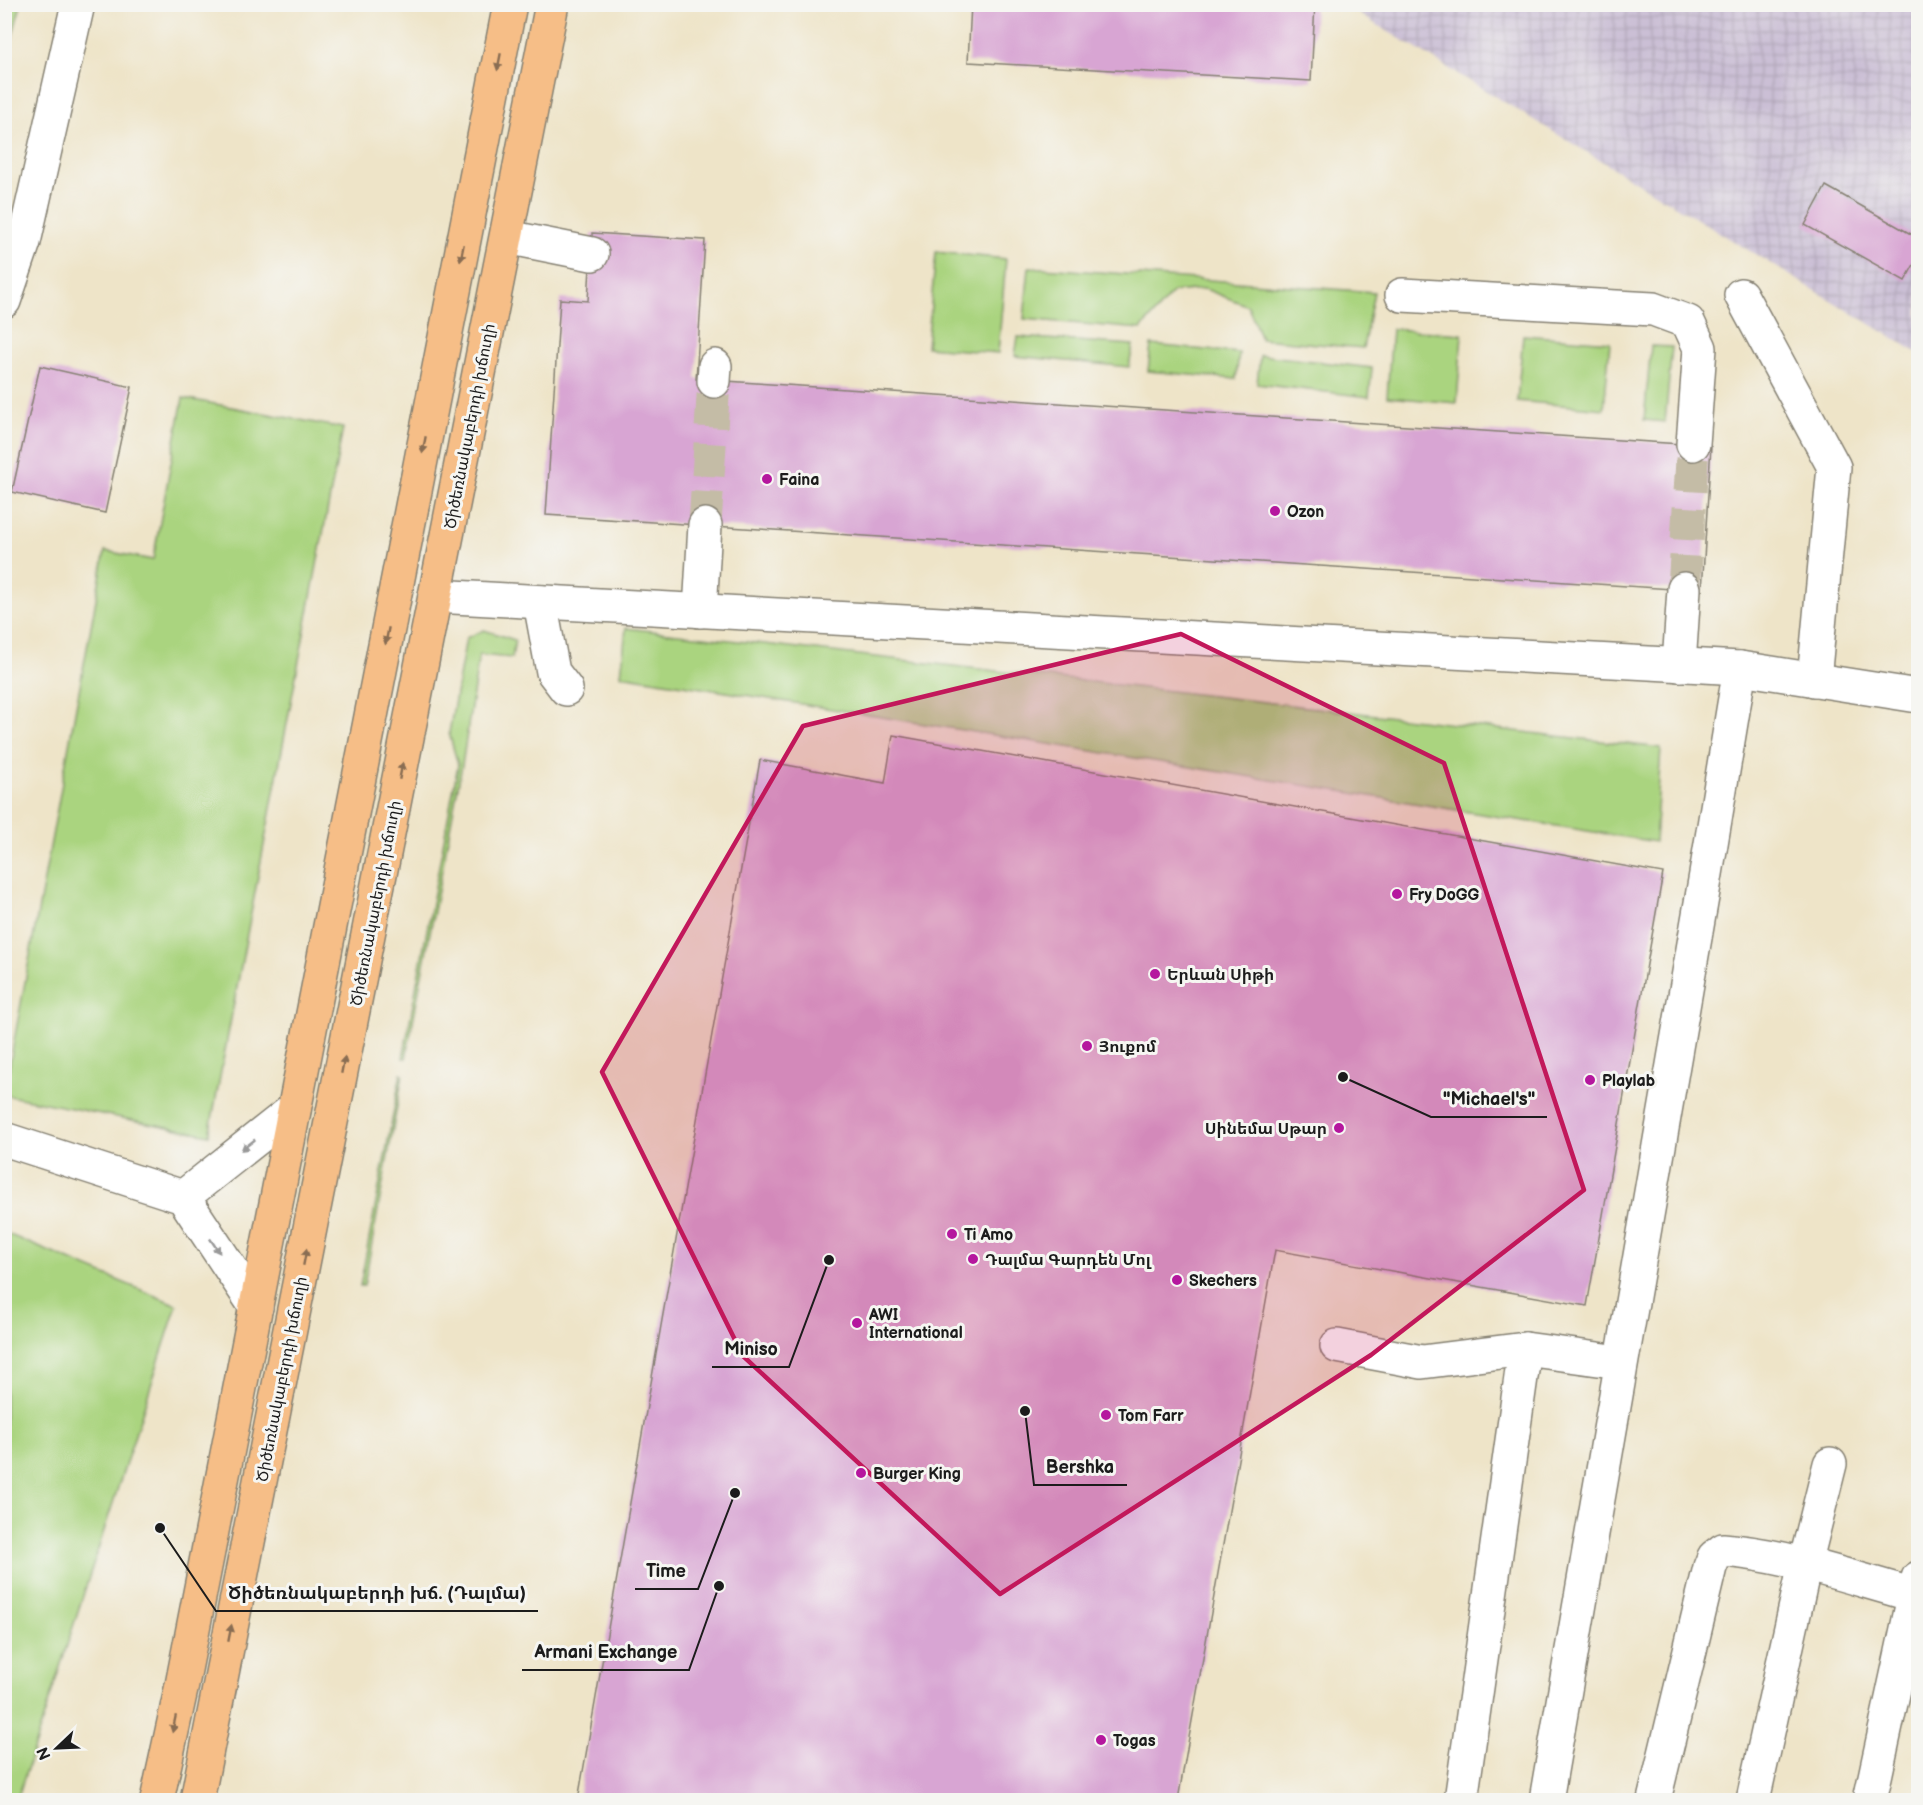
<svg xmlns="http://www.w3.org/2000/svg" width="1923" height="1805" viewBox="0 0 1923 1805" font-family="'Balsamiq Sans','Noto Sans Armenian',sans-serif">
<defs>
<pattern id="industrial-grid" width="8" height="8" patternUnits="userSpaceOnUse" patternTransform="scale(1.5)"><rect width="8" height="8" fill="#cbbfd5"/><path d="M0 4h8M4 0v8" fill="none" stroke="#aea4b6"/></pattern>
</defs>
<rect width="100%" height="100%" fill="#f6f6f2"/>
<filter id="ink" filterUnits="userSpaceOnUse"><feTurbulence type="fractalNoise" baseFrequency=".0167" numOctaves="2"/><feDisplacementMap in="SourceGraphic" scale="12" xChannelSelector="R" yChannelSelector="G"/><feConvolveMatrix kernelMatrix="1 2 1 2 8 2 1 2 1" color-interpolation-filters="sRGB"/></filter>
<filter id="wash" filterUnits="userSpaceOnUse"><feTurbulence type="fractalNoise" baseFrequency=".008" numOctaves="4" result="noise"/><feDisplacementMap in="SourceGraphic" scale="24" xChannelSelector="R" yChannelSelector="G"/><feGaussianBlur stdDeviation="1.35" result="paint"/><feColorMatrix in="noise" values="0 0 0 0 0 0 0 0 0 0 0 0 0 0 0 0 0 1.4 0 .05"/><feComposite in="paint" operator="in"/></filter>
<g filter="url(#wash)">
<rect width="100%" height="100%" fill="#eee4c8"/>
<path fill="url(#industrial-grid)" d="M1364,4l554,1v348l-559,-339z"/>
<g fill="#aad47f" stroke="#63784e" stroke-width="1.5">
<path d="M5,4l16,1 -16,57 -1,-57z"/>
<path d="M936,252l70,7 -8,94 -71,-6z"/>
<path d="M1029,267l345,25 -11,56 -102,-9 -13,-33 -43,-17 -32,3 -32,37 -117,-10z"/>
<path d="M1392,329l70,5 -5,69 -70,-6z"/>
<path d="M1523,335l87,7 -6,67 -87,-8z"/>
<path d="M1018,337l115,8 -4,22 -114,-11z"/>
<path d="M1151,345l88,8 -3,26 -88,-8z"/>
<path d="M1651,346l21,1 -7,75 -21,-2z"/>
<path d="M1260,355l112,13 -3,29 -112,-13z"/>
<path d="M183,398l160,30 -134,707 -205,-40 101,-544 48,9z"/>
<path d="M626,628l1035,120 -6,94 -1034,-167z"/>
<path d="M484,630l31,10 -3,18 -33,-3 -17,110 -56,293h-3l55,-293 -9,-32 17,-95z"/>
<path d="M401,1073l2,1 -39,212h-4z"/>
<path d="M5,1233l172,72 -160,495h-13z"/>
</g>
<g id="blocks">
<g fill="#d8a5d3">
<path d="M971,4h344l-4,77 -343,-19z"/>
<path d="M1826,186l92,52v19l-13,24 -100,-56z"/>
<path d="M592,233l113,7 -9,139 1015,67 -9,145 -1156,-76 14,-216 28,2z"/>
<path d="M40,366l92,21 -27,126 -93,-21z"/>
<path d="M893,735l770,138 -76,433 -312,-56 -97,550h-600l182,-1040 125,23z"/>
</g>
</g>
</g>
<g filter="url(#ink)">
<use href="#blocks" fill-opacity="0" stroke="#858072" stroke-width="1.5"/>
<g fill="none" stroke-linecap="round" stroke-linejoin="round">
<g stroke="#c4bca6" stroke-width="33" stroke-dasharray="33 16" stroke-linecap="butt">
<path d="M705,525l9,-144"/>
<path d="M1684,589l9,-145"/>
</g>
<defs>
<g id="minor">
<path d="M507,237l85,17"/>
<path d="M1402,295l251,14 35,13 12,26 -7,96"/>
<path d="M1741,295l93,172 -20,213"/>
<path d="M4,301l20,-59 54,-238"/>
<path d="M714,381l1,-15"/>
<path d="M435,596l1305,72 178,28"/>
<path d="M540,602l13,70 13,17"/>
<path d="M700,611l5,-86"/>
<path d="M1679,665l5,-76"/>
<path d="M4,1139l179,58 73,110"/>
<path d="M183,1197l111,-88"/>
<path d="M1337,1346l85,16 103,-13 95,13"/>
<path d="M1461,1800l64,-451"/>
<path d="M1546,1800l160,-926 34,-206"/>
<path d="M1654,1800l56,-233 4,-10 9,-7c66,5 131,29 195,46"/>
<path d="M1753,1800l52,-236 25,-100"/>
<path d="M1870,1800l48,-222"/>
</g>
<g id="major">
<path d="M157,1800l25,-115 328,-1681"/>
<path d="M197,1800l355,-1796"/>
</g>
</defs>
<use href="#minor" stroke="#858072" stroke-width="36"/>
<use href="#major" stroke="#858072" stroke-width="36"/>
<use href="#minor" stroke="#fff" stroke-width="33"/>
<use href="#major" stroke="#f6be87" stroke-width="33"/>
</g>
<defs><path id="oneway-solid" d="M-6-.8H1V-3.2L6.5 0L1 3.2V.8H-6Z" transform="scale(1.5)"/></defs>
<g fill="#896d52">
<use href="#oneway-solid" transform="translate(499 62) rotate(101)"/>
<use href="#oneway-solid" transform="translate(462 253) rotate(101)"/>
<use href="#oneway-solid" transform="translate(424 445) rotate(101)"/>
<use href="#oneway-solid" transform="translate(387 636) rotate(101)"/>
<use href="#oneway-solid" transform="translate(401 771) rotate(-79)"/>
<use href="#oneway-solid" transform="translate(343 1065) rotate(-79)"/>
<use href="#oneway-solid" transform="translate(305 1257) rotate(-79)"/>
<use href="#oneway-solid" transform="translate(230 1633) rotate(-79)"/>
<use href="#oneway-solid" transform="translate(174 1724) rotate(102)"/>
</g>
<g fill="#999">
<use href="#oneway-solid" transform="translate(248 1145) rotate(142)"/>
<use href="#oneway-solid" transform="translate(215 1246) rotate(56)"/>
</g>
</g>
<path fill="#c2185b" fill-opacity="0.2" stroke="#c2185b" stroke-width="4.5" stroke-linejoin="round" d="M1181,634l263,129 140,427 -213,165 -371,239 -257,-238 -141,-284 201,-346z"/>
<g fill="#b5179e" stroke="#f6f6f2" stroke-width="2">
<circle cx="767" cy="479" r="6"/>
<circle cx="1275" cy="511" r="6"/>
<circle cx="1397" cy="894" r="6"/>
<circle cx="1155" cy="974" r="6"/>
<circle cx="1087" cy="1046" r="6"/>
<circle cx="1590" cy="1080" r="6"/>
<circle cx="1339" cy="1128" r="6"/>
<circle cx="952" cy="1234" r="6"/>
<circle cx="973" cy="1259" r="6"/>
<circle cx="1177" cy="1280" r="6"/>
<circle cx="857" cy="1323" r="6"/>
<circle cx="1106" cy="1415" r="6"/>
<circle cx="861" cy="1473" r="6"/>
<circle cx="1101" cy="1740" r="6"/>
</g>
<g text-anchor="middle" stroke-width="6" stroke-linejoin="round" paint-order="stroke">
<g font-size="16" fill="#1c1c1c" stroke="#f6f6f2">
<text transform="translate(469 426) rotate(-79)" y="6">Ծիծեռնակաբերդի խճուղի</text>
<text transform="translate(375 903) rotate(-79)" y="6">Ծիծեռնակաբերդի խճուղի</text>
<text transform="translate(281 1379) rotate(-79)" y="6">Ծիծեռնակաբերդի խճուղի</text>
</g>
<g font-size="16" font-weight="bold" fill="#1c1c1c" stroke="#f6f6f2" text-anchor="start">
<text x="779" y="485">Faina</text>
<text x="1287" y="517">Ozon</text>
<text x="1409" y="900">Fry DoGG</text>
<text x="1167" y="980">Երևան Սիթի</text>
<text x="1099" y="1052">Յուքոմ</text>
<text x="1602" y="1086">Playlab</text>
<text x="1327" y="1134" text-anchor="end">Սինեմա Սթար</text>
<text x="964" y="1240">Ti Amo</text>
<text x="985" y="1265">Դալմա Գարդեն Մոլ</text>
<text x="1189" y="1286">Skechers</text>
<text x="869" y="1320">AWI<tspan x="869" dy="18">International</tspan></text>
<text x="1118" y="1421">Tom Farr</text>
<text x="873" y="1479">Burger King</text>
<text x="1113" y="1746">Togas</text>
</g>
</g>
<path fill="none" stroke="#1c1c1c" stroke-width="2" d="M1343 1077L1431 1117H1547M829 1260L789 1367H712M1025 1411L1034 1485H1127M735 1493L698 1589H635M160 1528L216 1611H538M719 1586L689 1670H522"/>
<g fill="#1c1c1c" stroke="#f6f6f2" stroke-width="2">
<circle cx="1343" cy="1077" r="6"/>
<circle cx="829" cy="1260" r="6"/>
<circle cx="1025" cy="1411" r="6"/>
<circle cx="735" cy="1493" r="6"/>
<circle cx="160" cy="1528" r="6"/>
<circle cx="719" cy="1586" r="6"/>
</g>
<g font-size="18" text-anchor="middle" font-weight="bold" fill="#1c1c1c" stroke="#f6f6f2" stroke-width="6" stroke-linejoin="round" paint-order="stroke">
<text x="1489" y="1105">"Michael's"</text>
<text x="751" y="1355">Miniso</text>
<text x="1080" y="1473">Bershka</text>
<text x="666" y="1577">Time</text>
<text x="377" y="1599">Ծիծեռնակաբերդի խճ. (Դալմա)</text>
<text x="606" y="1658">Armani Exchange</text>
</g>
<rect width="1923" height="1805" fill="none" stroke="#f6f6f2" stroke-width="24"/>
<g transform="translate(57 1748) rotate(247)" stroke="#f6f6f2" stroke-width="4.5" paint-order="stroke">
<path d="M0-4.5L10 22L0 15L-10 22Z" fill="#1c1c1c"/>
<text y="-9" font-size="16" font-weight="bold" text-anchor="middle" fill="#1c1c1c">N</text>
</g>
</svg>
